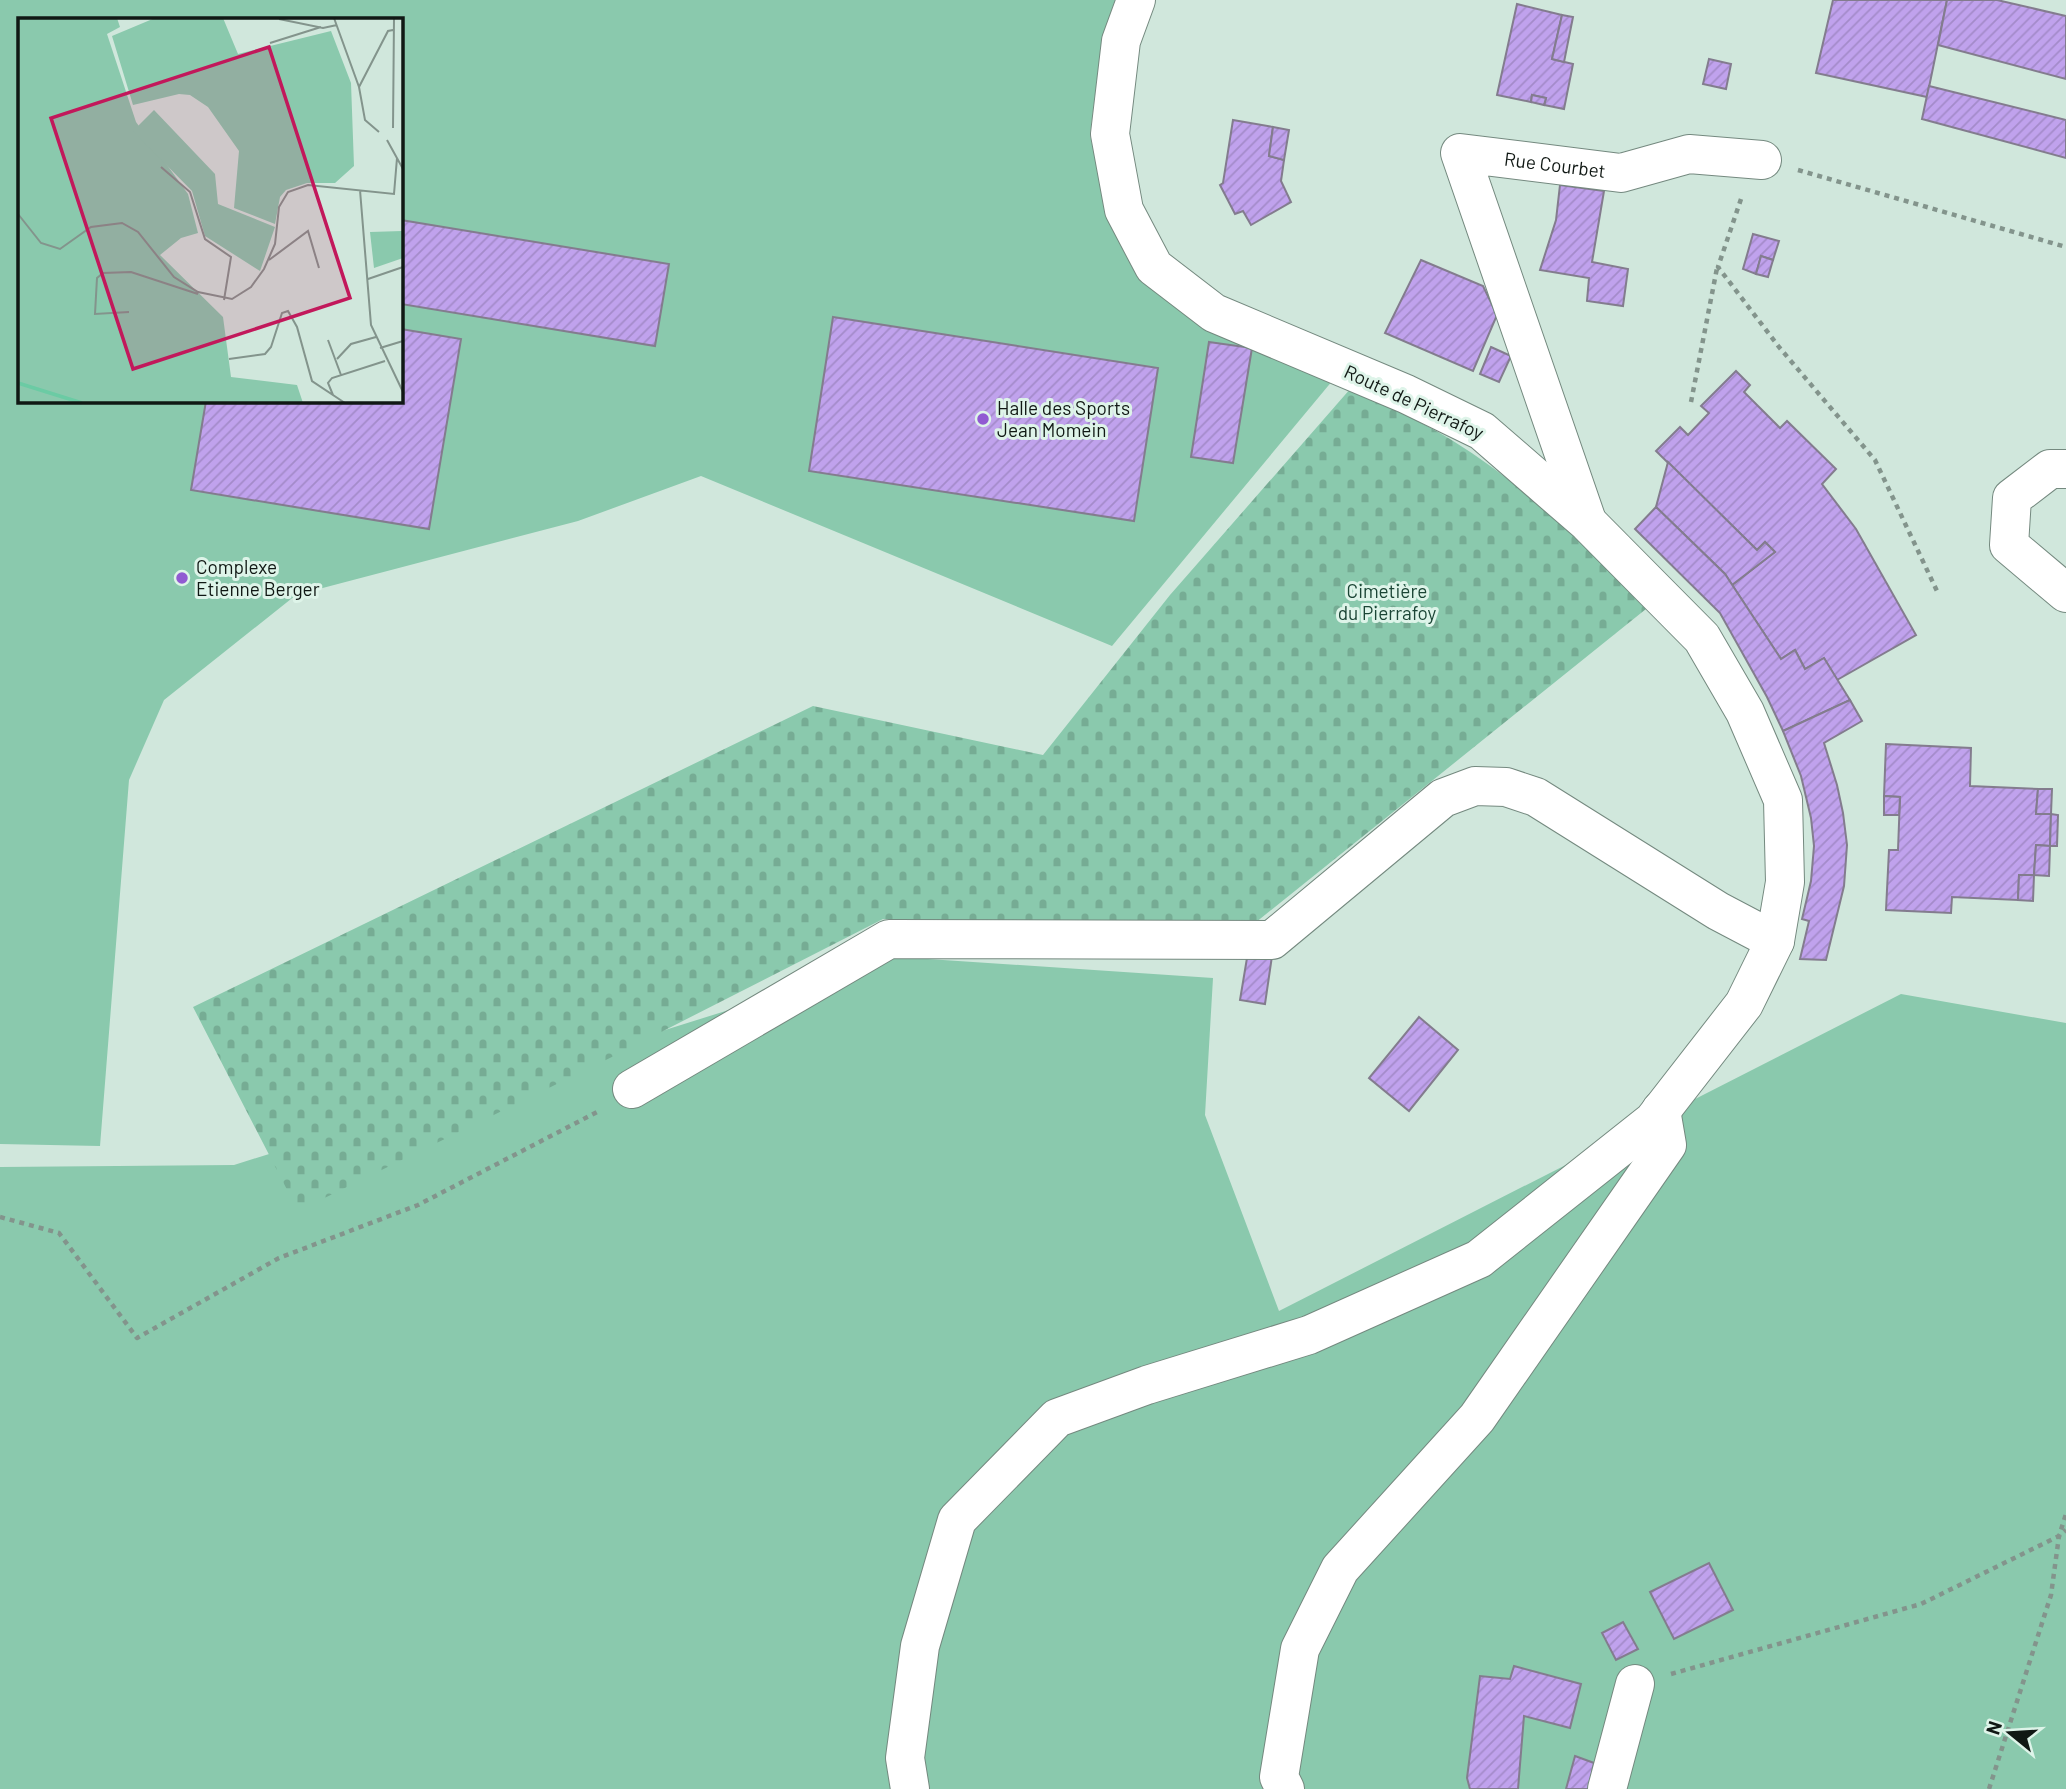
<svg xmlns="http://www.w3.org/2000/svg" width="2066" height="1789" viewBox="0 0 2066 1789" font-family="Barlow,sans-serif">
<defs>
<pattern id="cemetery-stones" width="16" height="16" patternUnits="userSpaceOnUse" patternTransform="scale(1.75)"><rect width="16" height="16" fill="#8ac9ad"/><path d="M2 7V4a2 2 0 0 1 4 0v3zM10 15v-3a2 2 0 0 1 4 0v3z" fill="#76ac94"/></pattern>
<pattern id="building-hatch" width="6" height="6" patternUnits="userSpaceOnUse" patternTransform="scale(1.75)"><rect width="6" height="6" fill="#c0a2ed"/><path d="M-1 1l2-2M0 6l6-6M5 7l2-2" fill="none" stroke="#a48bca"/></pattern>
</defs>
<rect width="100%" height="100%" fill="#d0e7dc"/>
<g fill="#8ac9ad" fill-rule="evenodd">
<path d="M0,0h1115l-13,39 -12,96 18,81 225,164 -221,266 -411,-170 -123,45 -282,74 -132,105 -35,80 -29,366 -100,-2zM19,19h382v382h-382z"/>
<path d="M898,957l315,21 -8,137 74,196 622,-317 165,29v766h-2066v-622l234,-2z"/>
</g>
<path fill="url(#cemetery-stones)" d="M1351,388c29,15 59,28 87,44 79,45 146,112 208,177l-396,318 -367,-8 -263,134 -322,158 -105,-204 620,-301 230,49 127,-160z"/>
<g fill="url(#building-hatch)" stroke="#837c8e" stroke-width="2">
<path d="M1833,0h114l-20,97 -111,-24z"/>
<path d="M1947,0h50l69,16v63l-128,-34z"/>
<path d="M1517,4l45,11 -10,44 21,5 -9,45 -20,-4 2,-7 -14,-3 -1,7 -34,-7z"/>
<path d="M1562,15l11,2 -9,45 -12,-3z"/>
<path d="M1709,59l22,5 -5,25 -23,-5z"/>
<path d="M1929,86l137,34v38l-144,-39z"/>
<path d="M1532,95l14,3 -2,7 -13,-3z"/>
<path d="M1233,120l40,7 -4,29 15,4 -3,21 10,21 -40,23 -8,-14 -8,3 -15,-29 3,-2z"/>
<path d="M1273,127l16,3 -5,30 -15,-4z"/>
<path d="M1560,185l44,6 -12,71 36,7 -5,37 -36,-5 2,-23 -49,-8 16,-50z"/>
<path d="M401,220l268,44 -14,82 -254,-42z"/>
<path d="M1753,234l26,7 -6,19 -12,-4 -5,18 -13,-5z"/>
<path d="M1761,256l12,4 -5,17 -12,-3z"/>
<path d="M1421,260l62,26 14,29 -24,56 -88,-38z"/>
<path d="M833,317l325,51 -24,153 -325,-50z"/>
<path d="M401,329l60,10 -32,190 -238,-39 15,-89h195z"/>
<path d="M1209,342l43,6 -19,115 -42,-6z"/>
<path d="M1491,347l20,9 -12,26 -19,-8z"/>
<path d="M1736,371l14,14 -6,7 36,36 7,-7 49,48 -14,15 34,45 60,106 -79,45 -13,-22 -19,11 -10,-19 -14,9 -49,-74 43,-33 -10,-10 -8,8 -101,-99 24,-24 8,8 21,-22 -8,-7z"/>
<path d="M1668,462l89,88 8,-8 10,10 -43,33 -7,-11 -69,-67z"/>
<path d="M1656,507l69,67 56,85 14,-9 10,19 19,-11 26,42 -67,31 -16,-34 -47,-84 -85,-84z"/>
<path d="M1850,700l12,21 -38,22 13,42 6,28 4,32 -3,41 -18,74 -26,-1 9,-38 -7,-2 9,-38 3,-35 -3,-28 -10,-42 -18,-45z"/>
<path d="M1886,744l85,4 -1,38 68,3 -2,25h15l-1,32 -14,-1 -2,30h-15l-1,25 -66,-3 -1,16 -65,-3 3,-60h9l2,-53 -16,-1z"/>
<path d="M2038,789h14l-1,25h-15z"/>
<path d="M1884,796l16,1 -1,18h-15z"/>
<path d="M2051,814l7,1 -1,31h-7z"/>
<path d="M2036,845l14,1 -1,30 -15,-1z"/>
<path d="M2019,875h15l-1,26 -15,-1z"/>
<path d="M1248,952l24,4 -7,48 -25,-4z"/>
<path d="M1419,1017l39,33 -49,61 -40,-33z"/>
<path d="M1709,1563l24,47 -59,29 -24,-47z"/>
<path d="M1623,1622l15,27 -22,11 -14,-27z"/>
<path d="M1514,1666l67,18 -11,44 -46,-12 -6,73h-48l-3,-11 13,-102 30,3z"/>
<path d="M1575,1756l19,7 -5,26h-23z"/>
</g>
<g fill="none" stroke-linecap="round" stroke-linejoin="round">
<defs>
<g id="minor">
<path d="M2066,469h-16l-38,29 -3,47 57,48"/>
<path id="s1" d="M1587,521l-127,-368 161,20 68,-19 73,6"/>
<path d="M632,1089l257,-150 383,1 171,-142 32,-12 31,1 30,10 182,114 57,30"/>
<path d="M910,1789l-5,-31 15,-112 37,-126 100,-102 90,-33 162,-50 170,-76 174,-138 91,-117 31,-63 10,-59 -2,-82 -38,-88 -43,-74 -114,-115 -106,-92 -76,-37 -192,-81 -60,-46 -30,-57 -14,-76 11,-93 15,-41"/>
<path d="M1285,1789l-6,-12 21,-128 40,-80 137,-151 190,-273 -6,-35"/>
<path d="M1607,1789l28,-105"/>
</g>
</defs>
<use href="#minor" stroke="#74897f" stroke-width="40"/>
<g stroke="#83948c" stroke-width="4.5" stroke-dasharray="5 5" stroke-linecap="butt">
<path d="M1798,170l268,77"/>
<path d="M1741,199l-23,68 61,80 96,113 62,131"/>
<path d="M1691,402l26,-134"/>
<path d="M0,1217l59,16 78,105 142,-80 139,-53 181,-94"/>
<path d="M1671,1674l250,-70 138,-68 7,-6"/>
<path d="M1989,1789l62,-194 8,-59 7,-22"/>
</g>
<use href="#minor" stroke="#fff" stroke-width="38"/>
</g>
<g fill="#915ad2" stroke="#def4e9" stroke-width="2.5">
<circle cx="983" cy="419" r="7"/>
<circle cx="182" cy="578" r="7"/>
</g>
<g text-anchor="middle" stroke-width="6" stroke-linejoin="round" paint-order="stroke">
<g font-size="19" fill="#101814" stroke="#def4e9">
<text dy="7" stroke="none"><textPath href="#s1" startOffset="485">Rue Courbet</textPath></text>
<text transform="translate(1414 402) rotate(25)" y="7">Route de Pierrafoy</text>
</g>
<g font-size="19" fill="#101814" stroke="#def4e9" text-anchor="start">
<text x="997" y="415">Halle des Sports<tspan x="997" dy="22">Jean Momein</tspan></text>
<text x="196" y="574">Complexe<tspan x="196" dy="22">Etienne Berger</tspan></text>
</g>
<g font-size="19" fill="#1b4535" stroke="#def4e9">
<text x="1387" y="598">Cimetière<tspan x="1387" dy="22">du Pierrafoy</tspan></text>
</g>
</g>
<g transform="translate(18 18)">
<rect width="385" height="385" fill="#d0e7dc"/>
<path d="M0,0h99l3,9 -13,7 29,88 52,72 10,39 -17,5 -21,17 63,62 8,60 66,8 6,18h-285zM137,0h68l15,36 93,-23 20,52 3,83 -19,17h-28l-21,7 -6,7 -5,27 -41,-16 5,-57 -31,-44 -18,-12 -11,-1 -46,11 -21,-69z" fill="#8ac9ad"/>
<path d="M385,171v69l-29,10 -4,-36 32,-1z" fill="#8ac9ad"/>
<path d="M136,92l61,64 3,30 57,23 -15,44 -55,-35 -13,-45 -59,-60z" fill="#8ac9ad"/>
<path fill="none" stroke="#6bcba4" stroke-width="3.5" d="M0,365l64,20"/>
<path fill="none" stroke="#83948c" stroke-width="2" d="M316,0l25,69 6,33 14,12M261,1l44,9 14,-3M252,25l51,-16M341,69l29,-56 5,-1M375,110l1,-110M369,122l16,29M143,149l29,25 15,47 26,18 -7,43M342,172l11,135 32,67M0,196l23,29 19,6 31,-22 31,-4 16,9 36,45 24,15 34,7 19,-12 13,-18 11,-25 4,-37 9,-15 20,-7 86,9 3,-36M251,242l39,-29 11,37M350,261l35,-12M111,294l-34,2 2,-36 6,-5 28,-1 67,22M310,322l13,35M362,330l23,-7M211,341l36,-5 6,-7 11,-34 6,-2 9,16 15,54 33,22M319,341l14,-15 25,-7M315,377l-5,-12 4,-5 53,-17"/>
<path fill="#c2185b" fill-opacity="0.15" stroke="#c2185b" stroke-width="3.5" d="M251,29l81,251 -217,71 -82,-251z"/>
<rect width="385" height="385" fill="none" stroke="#101814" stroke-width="3.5"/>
</g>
<g transform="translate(2010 1733) rotate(288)" stroke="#def4e9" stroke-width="5" paint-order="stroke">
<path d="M0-5L12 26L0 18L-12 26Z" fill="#101814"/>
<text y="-10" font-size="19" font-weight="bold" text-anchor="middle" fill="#101814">N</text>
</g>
</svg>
